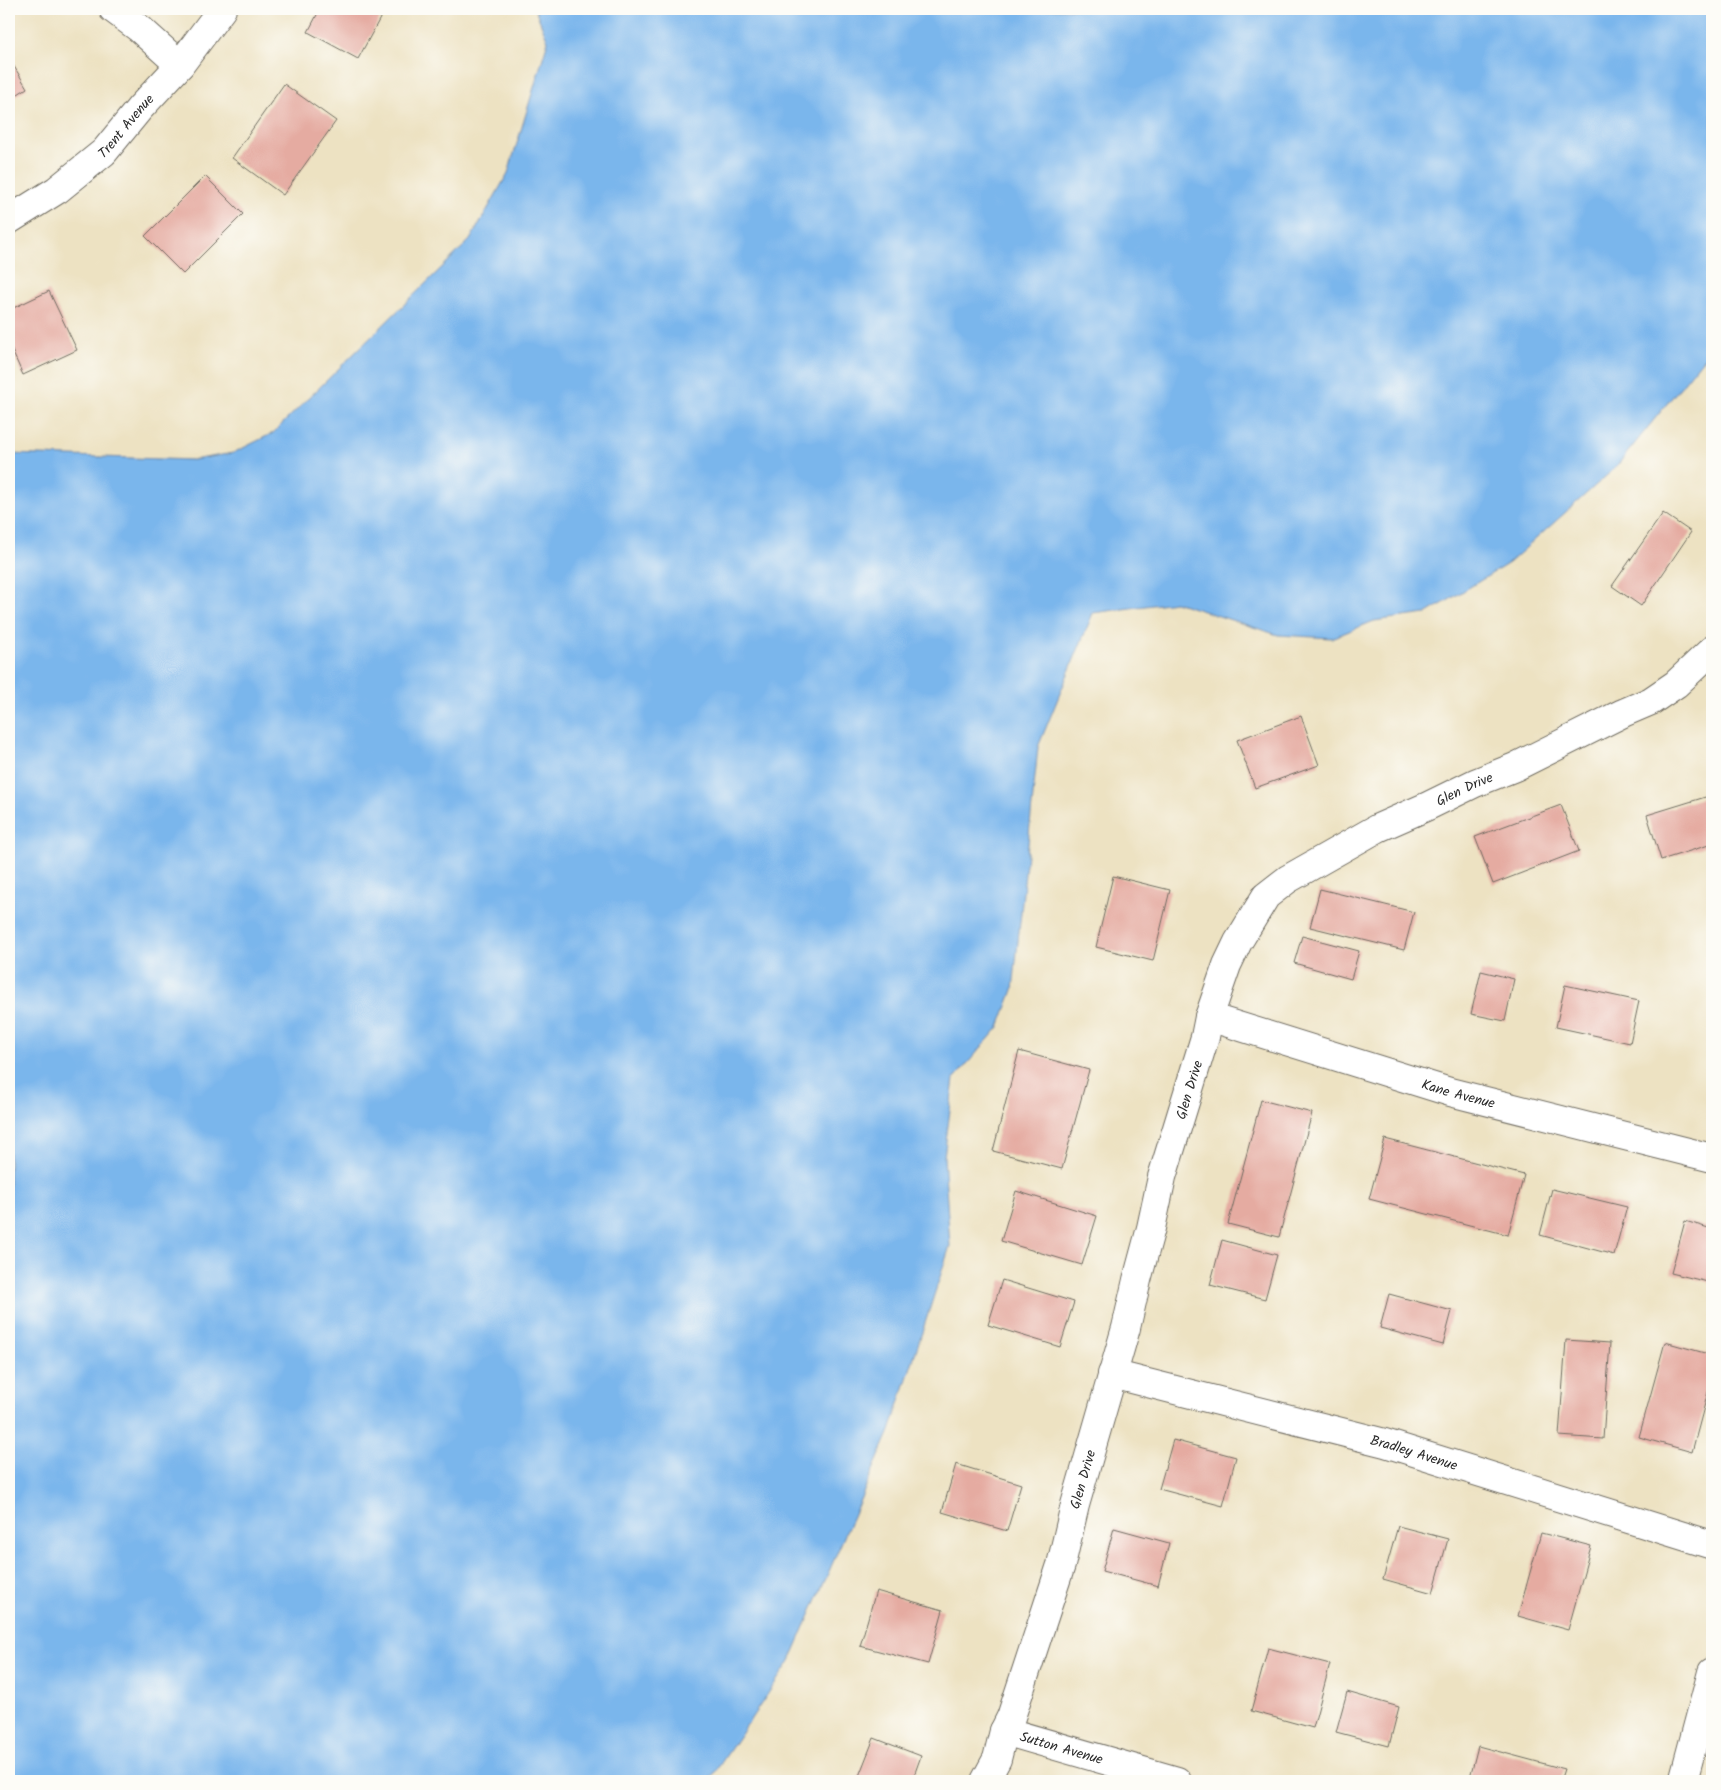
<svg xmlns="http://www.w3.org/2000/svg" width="1721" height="1790" viewBox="0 0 1721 1790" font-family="Kalam,sans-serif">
<rect width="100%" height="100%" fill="#fdfcf7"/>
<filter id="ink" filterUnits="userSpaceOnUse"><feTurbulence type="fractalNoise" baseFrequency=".02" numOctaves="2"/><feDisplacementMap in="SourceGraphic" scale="10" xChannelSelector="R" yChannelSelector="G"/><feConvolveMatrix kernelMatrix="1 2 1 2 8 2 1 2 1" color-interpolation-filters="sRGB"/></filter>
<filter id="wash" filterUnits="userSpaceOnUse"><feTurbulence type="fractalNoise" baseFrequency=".0096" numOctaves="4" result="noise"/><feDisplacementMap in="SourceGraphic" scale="20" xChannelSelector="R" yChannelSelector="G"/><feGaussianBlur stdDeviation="1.12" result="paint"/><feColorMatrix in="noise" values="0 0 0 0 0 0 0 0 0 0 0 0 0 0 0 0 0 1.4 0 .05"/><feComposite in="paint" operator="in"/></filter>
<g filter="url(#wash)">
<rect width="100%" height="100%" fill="#ede2c2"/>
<path fill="#7ab6ec" stroke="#52708c" d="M535,9h1177v339l-97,120 -106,95 -83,51 -52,7 -42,17 -54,-3 -103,-33 -82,11 -55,134 -25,243 -14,37 -45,52 -10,78 6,89 -60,185 -100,230 -81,120h-700v-1327l184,6 40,-7 40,-20 197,-193 38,-67 40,-132z"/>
<g id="blocks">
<g fill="#e5aba1">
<path d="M320,9h65l-27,50 -50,-27z"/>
<path d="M9,58l18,30 -18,12z"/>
<path d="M284,84l52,37 -53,74 -51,-37z"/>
<path d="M205,176l38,38 -60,60 -38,-38z"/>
<path d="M49,291l28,59 -54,25 -14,-31v-34z"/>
<path d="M1663,513l28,19 -50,74 -29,-20z"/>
<path d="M1301,716l18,49 -64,23 -18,-48z"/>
<path d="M1712,795v49l-51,16 -14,-45z"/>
<path d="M1561,805l18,46 -86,33 -18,-47z"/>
<path d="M1113,876l57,14 -17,71 -57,-14z"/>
<path d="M1320,889l94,23 -10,38 -94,-23z"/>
<path d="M1302,936l57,15 -8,28 -57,-16z"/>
<path d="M1481,971l33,8 -9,42 -34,-7z"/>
<path d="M1565,985l74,16 -9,42 -74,-16z"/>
<path d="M1019,1051l70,19 -27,99 -69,-18z"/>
<path d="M1261,1100l51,13 -33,124 -51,-13z"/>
<path d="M1385,1139l139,36 -16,60 -139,-36z"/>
<path d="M1552,1189l75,18 -13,48 -74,-20z"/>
<path d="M1016,1191l81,25 -15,49 -81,-24z"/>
<path d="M1685,1221l27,8v54l-41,-10z"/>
<path d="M1222,1240l55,15 -12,44 -55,-14z"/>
<path d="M1002,1280l72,22 -14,45 -72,-22z"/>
<path d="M1389,1294l63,17 -9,34 -63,-17z"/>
<path d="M1566,1340l44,3 -7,96 -44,-3z"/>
<path d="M1665,1342l47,13v22l-20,75 -53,-15z"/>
<path d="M1173,1440l63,17 -13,49 -64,-17z"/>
<path d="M956,1464l65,20 -14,47 -65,-19z"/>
<path d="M1398,1526l50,13 -15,54 -50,-14z"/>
<path d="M1114,1528l55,15 -11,43 -56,-15z"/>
<path d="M1541,1533l50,13 -23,84 -50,-14z"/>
<path d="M876,1591l67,19 -15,54 -68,-18z"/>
<path d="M1268,1648l62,16 -17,64 -62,-17z"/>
<path d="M1347,1692l52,15 -10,39 -53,-14z"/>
<path d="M874,1738l47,18 -9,25h-55z"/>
<path d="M1478,1746l86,23 -4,12h-91z"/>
</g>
</g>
</g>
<g filter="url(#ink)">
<use href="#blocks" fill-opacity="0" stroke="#6f6b60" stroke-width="1"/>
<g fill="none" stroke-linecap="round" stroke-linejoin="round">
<defs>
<g id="minor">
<path d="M113,9l27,20 40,36"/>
<path id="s1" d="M9,220l48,-30 47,-38 36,-44 40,-43 42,-56"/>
<path id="s2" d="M1209,1017l241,75 262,66"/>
<path id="s3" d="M1112,1374l273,69 327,102"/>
<path id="s4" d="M1004,1731l173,50"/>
<path id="s5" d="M985,1781l12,-22 7,-28 7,-14 50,-152 14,-60 51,-177 11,-48 14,-52 11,-51 43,-140 4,-20 18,-52 11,-23 28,-46 22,-17 90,-51 50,-22 47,-23 40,-16 108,-54 28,-12 25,-17 36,-34"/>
<path d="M1683,1781l29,-109"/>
</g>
</defs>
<use href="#minor" stroke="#6f6b60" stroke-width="30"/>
<use href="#minor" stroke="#fff" stroke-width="28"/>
</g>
</g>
<g text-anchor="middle" stroke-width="4" stroke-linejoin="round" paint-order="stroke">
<g font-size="14" fill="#2b2b2b" stroke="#fdfcf7">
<text dy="5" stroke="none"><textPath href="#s1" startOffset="151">Trent Avenue</textPath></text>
<text dy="5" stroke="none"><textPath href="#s5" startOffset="1158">Glen Drive</textPath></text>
<text dy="5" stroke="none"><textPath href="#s5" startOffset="722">Glen Drive</textPath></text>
<text dy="5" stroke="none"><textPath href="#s2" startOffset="261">Kane Avenue</textPath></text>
<text dy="5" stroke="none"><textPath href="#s3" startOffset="312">Bradley Avenue</textPath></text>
<text dy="5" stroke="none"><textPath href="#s5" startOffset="318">Glen Drive</textPath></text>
<text dy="5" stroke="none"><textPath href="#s4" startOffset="60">Sutton Avenue</textPath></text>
</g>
</g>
<rect width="1721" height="1790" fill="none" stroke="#fdfcf7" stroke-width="30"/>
</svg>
